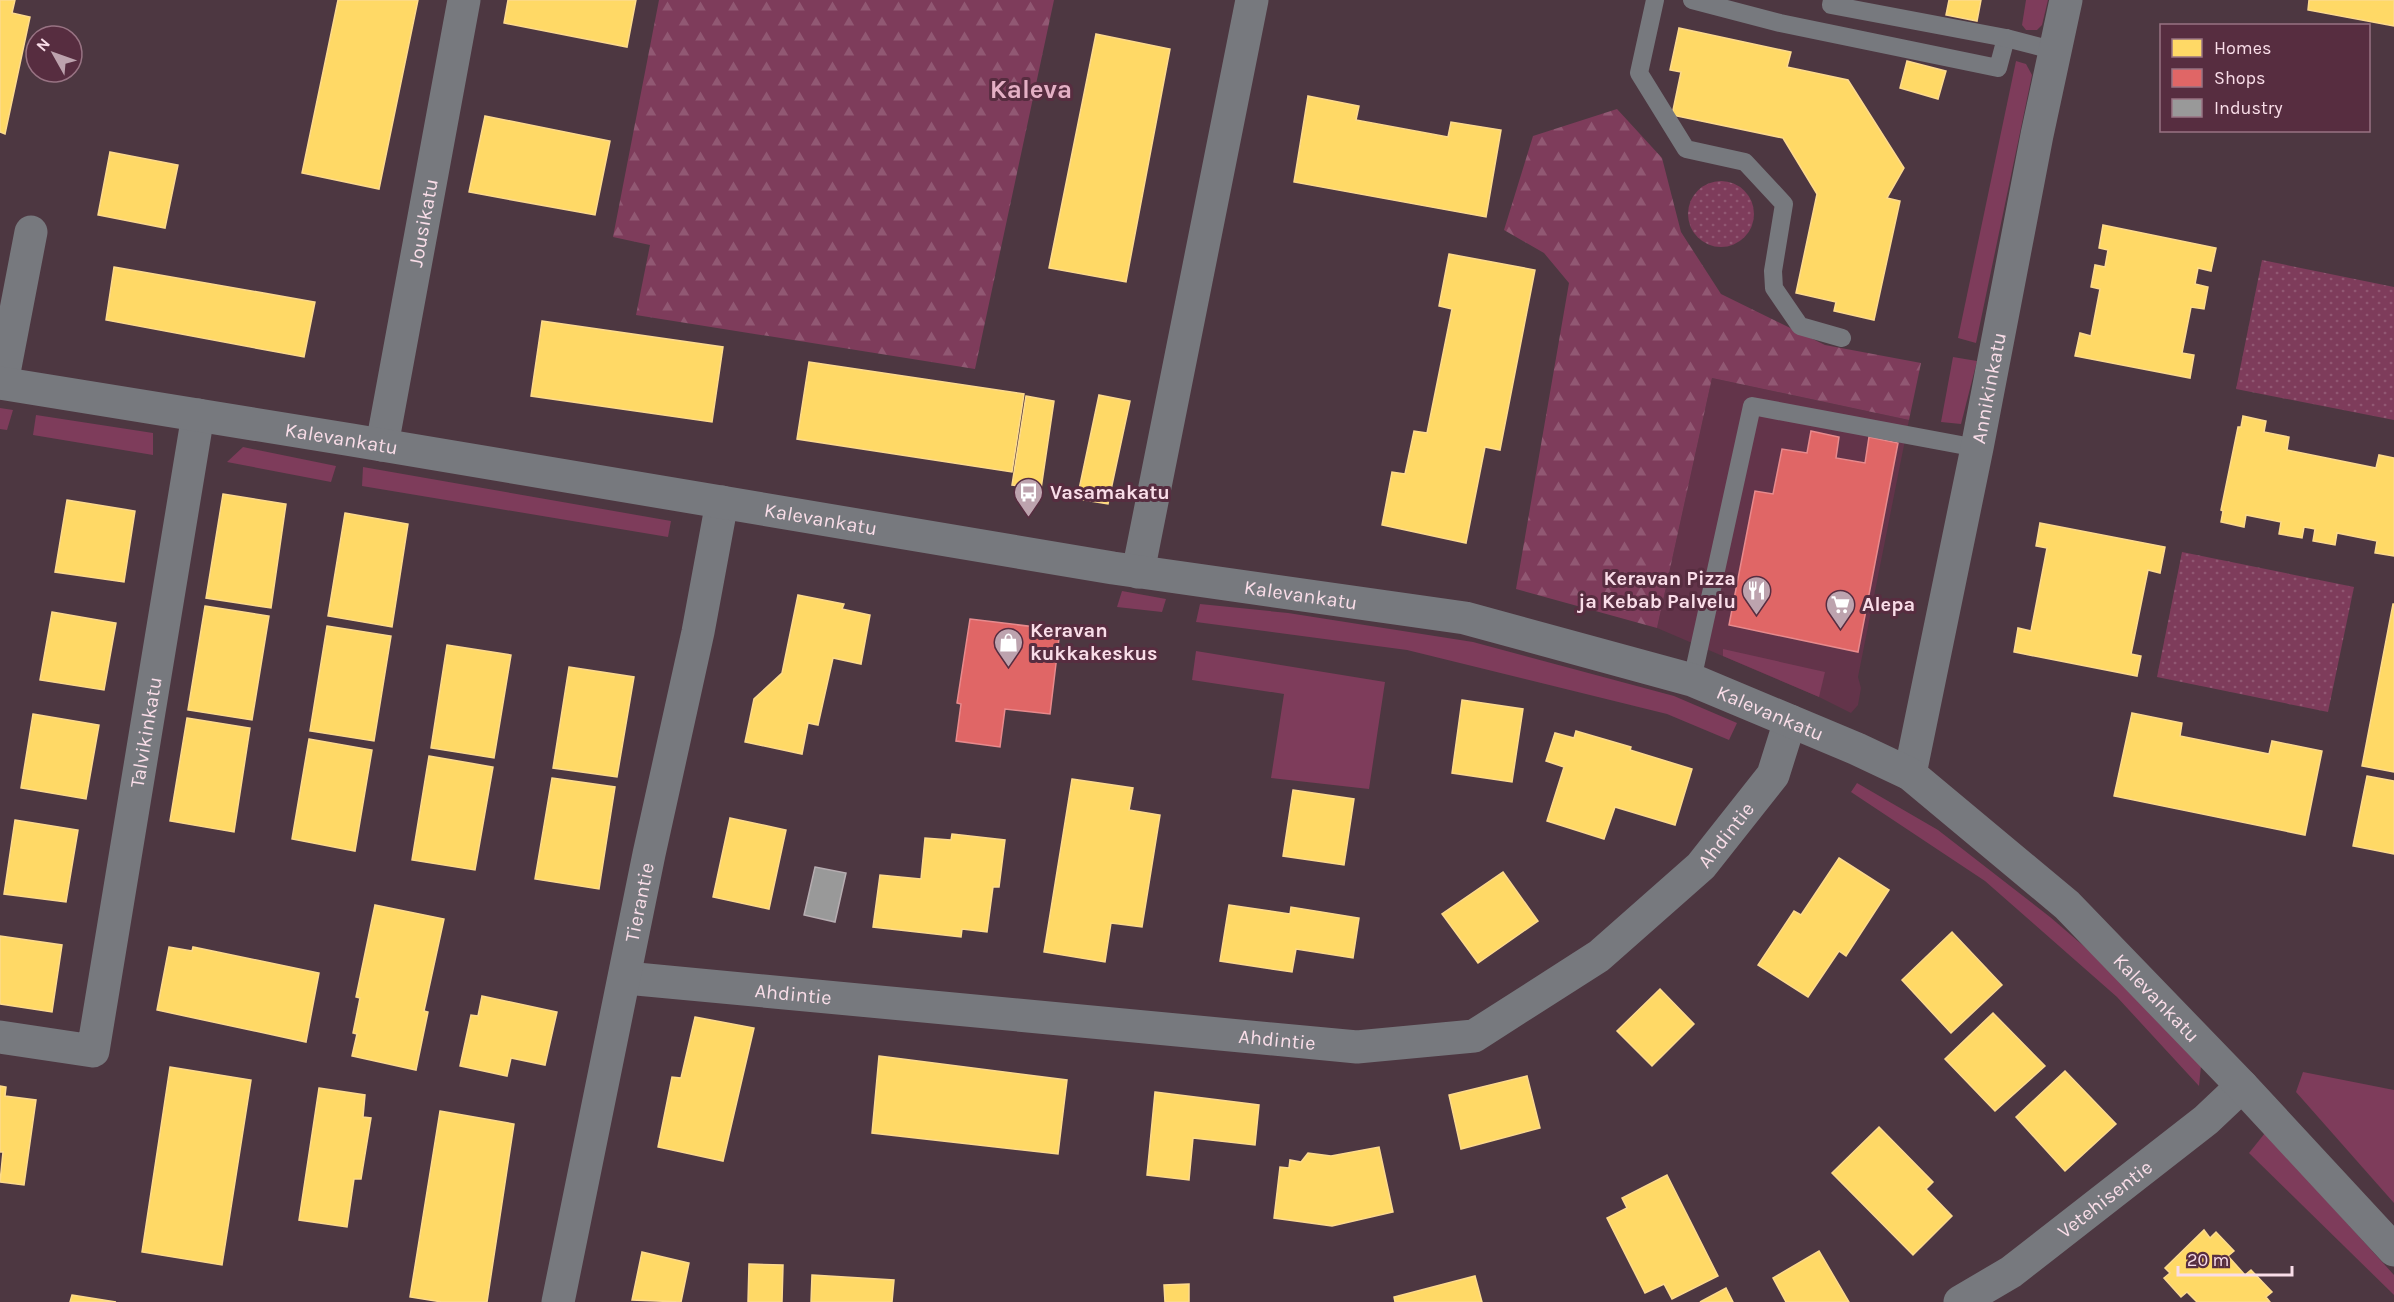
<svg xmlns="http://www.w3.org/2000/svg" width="2394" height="1302" viewBox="0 0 2394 1302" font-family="Karla,sans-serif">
<defs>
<pattern id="forest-firs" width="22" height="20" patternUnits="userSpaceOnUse" patternTransform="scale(1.5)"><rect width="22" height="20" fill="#7e3c5b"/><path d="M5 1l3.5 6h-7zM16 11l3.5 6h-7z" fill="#915873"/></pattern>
<pattern id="park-dots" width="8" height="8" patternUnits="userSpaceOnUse" patternTransform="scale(1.5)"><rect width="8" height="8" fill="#7e3c5b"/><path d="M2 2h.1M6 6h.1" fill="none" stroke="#915873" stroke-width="1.8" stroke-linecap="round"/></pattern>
</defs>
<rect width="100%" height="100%" fill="#4d3741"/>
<path fill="#63344a" d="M1712,378l197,42 -51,257 3,11 -3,17 -7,8 -32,-16 -162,-69z"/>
<g fill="#7e3c5b">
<path d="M2026,0h22l-6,25 -5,5h-11l-4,-5z"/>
<path d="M2016,61l10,3 6,11 -56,268 -18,-5z"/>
<path d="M1953,357l24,4 -16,63 -20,-2z"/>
<path d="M0,408l13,2 -6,20 -7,-1z"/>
<path d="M36,415l117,18v22l-120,-20z"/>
<path d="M243,447l93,19 -5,16 -104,-20z"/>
<path d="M363,467l308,54 -3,16 -306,-51z"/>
<path d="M1122,591l44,8 -4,13 -45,-5z"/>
<path d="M1200,604l88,9 185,29 201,54 63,27 -8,17 -62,-26 -260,-64 -211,-28z"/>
<path d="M1723,649l102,23 -6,25 -96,-41z"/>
<path d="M1196,651l189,31 -16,107 -98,-11 13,-84 -92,-14z"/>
<path d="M1857,783l81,47 112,87 50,43 101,106 -2,20 -82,-89 -132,-116 -134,-89z"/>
<path d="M2303,1072l91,18v113l-98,-111z"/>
<path d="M2265,1133l129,142v20l-145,-142z"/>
</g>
<g fill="url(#forest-firs)">
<path d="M659,0h395l-79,369 -339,-54 14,-70 -37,-8z"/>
<path d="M1617,109l45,49 19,74 40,62 104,51 96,18 -12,57 -197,-42 -55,250 -141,-39 53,-306 -25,-30 -40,-23 29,-94z"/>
</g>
<g fill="url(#park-dots)">
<circle cx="1721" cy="214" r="33"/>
<path d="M2262,260l132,27v133l-158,-31z"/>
<path d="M2182,552l172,35 -26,125 -171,-35z"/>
</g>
<g fill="#ffd966" stroke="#fdda8d" stroke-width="1.5">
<path d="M0,0h15l-3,13 18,4 -25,117 -5,-2z"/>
<path d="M338,0h80l-39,189 -77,-16z"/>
<path d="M508,0h128l-9,47 -123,-24z"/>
<path d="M1949,0h32l-4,21 -31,-6z"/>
<path d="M2309,0h85v26l-86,-16z"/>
<path d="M1679,28l112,24 -4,15 61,13 56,88 -17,30 13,3 -26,119 -40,-9 2,-9 -40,-9 21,-99 -34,-56 -111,-23 9,-43 -11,-2z"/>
<path d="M1096,34l74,15 -44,233 -77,-14z"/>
<path d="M1907,61l39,10 -8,28 -38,-11z"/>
<path d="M1308,96l51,10 -3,14 92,17 3,-15 50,8 -15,87 -192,-35z"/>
<path d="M485,116l125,25 -15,74 -126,-23z"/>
<path d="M110,152l68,13 -13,63 -67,-13z"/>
<path d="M2103,225l113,23 -5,23 -13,-3 -3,16 13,3 -4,22 -13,-2 -9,46 12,2 -4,23 -115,-22 5,-23 11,3 9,-47 -9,-2 4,-22 10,2 3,-17 -9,-2z"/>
<path d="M1449,254l86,16 -35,180 -15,-3 -19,96 -84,-18 10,-53 13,2 9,-43 13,2 25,-124 -13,-3z"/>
<path d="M114,267l201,35 -11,55 -198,-37z"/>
<path d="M542,321l181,26 -11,75 -181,-26z"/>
<path d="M809,362l215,32 -12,78 -215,-33z"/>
<path d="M1099,395l31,6 -22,103 -31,-5z"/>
<path d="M1026,396l28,5 -13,88 -29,-4z"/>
<path d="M2243,416l23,5 -2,11 25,5 -2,13 89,18 3,-13 15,3v98l-19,-3 2,-12 -40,-8 -2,12 -22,-4 2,-12 -5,-1 -6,-1 -2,11 -23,-4 2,-12 -35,-7 -2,12 -23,-5 2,-11 -2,-1 17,-83h3z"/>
<path d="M223,494l63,10 -15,104 -65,-10z"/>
<path d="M67,500l68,11 -11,71 -69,-10z"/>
<path d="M345,513l63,11 -16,103 -64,-11z"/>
<path d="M2040,523l125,24 -5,26 -12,-3 -17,84 10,2 -4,20 -123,-24 4,-24 13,3 16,-83 -11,-2z"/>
<path d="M798,595l46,9 -2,5 28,6 -9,49 -28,-6 -15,67 -10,-2 -6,31 -57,-12 9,-43 28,-26z"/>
<path d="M2393,604h1v168l-32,-6z"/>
<path d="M205,606l64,10 -17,104 -64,-10z"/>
<path d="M52,612l64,11 -12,67 -64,-10z"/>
<path d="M327,626l64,10 -17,105 -64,-10z"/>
<path d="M447,645l64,10 -17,103 -63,-10z"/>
<path d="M569,667l65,10 -17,100 -64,-9z"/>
<path d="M1462,700l61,9 -11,73 -60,-9z"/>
<path d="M2132,713l50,10 -2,13 89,18 3,-13 50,10 -17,84 -191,-39z"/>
<path d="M33,714l66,11 -13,74 -65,-11z"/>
<path d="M187,718l63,10 -16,104 -64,-11z"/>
<path d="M1576,731l55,16 -1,3 62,19 -17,56 -60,-18 -11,32 -57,-18 17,-54 -18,-6 9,-28 19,5z"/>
<path d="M309,739l63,11 -17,101 -63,-12z"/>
<path d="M429,756l64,11 -18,103 -63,-10z"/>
<path d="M2367,776l27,5v73l-41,-8z"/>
<path d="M552,778l63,9 -16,102 -64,-10z"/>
<path d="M1072,779l61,9 -4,22 31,5 -18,112 -31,-4 -6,39 -61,-10z"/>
<path d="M1293,790l61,9 -10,66 -61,-9z"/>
<path d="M730,818l56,12 -17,79 -56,-12z"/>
<path d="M15,820l63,10 -12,72 -62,-8z"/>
<path d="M952,834l53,6 -6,47h-6l-6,45 -25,-3 -1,8 -88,-10 7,-52 41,4 4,-41 26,2z"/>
<path d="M1839,858l50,32 -43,66 -7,-5 -31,46 -50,-32 36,-54 7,4z"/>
<path d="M1503,872l35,49 -60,42 -36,-49z"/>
<path d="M375,905l69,14 -20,92 4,1 -12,58 -64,-14 5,-22 -4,-1 7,-35 -4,-1z"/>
<path d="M1229,905l61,9 1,-7 68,11 -6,40 -57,-9 -4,23 -72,-11z"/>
<path d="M1952,932l50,53 -51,48 -49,-53z"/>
<path d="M0,936l62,9 -10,67 -52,-8z"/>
<path d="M169,947l23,4 1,-4 126,26 -13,69 -149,-32z"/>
<path d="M1660,989l34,35 -42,42 -35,-35z"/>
<path d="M482,996l75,16 -12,53 -34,-7 -4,18 -47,-10 11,-51 7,1z"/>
<path d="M1993,1013l52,53 -50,45 -50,-52z"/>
<path d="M695,1017l59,11 -31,133 -65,-14 14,-70 9,1z"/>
<path d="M879,1056l188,24 -9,74 -186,-21z"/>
<path d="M170,1067l81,13 -29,185 -80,-13z"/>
<path d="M2065,1071l51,53 -51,47 -49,-54z"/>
<path d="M1527,1076l13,52 -79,21 -12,-54z"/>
<path d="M0,1086l6,1 -1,9 31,4 -12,85 -24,-3 3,-30h-3z"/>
<path d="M319,1088l46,7 -2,22 8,1 -10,61h-7l-7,48 -48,-7z"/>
<path d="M1155,1092l104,13 -4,40 -62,-7 -4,42 -42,-5z"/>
<path d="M440,1111l74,13 -27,178h-45l-32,-5z"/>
<path d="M1879,1127l54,55 -7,7 26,27 -39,39 -81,-82z"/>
<path d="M1379,1147l14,65 -61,14 -58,-8 6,-51 9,1 1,-8 11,2 7,-9 23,3z"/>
<path d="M1667,1175l51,101 -46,23 -8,-15 -19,9 -38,-75 20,-10 -5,-10z"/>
<path d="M2204,1230l6,8 6,-6 18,19 -6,5 17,19 6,-5 21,22 -6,5 4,5h-73l-10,-10 -6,5 -17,-19 6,-5 -5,-5z"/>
<path d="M1819,1251l30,51h-63l-13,-24z"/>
<path d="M642,1252l47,11 -8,39 -49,-2z"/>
<path d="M749,1264l34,1 -1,37h-34z"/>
<path d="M812,1275l82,5 -2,22h-81z"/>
<path d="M1475,1276l7,26h-87l-1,-5z"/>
<path d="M1189,1284v18h-24l-1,-17z"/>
<path d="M1726,1288l7,14h-33z"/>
<path d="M72,1295l44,7h-46z"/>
</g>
<g fill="#e06666" stroke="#e88a8d" stroke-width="1.5">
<path d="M1811,431l28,6 -3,21 29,5 4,-26 29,6 -40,209 -129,-27 26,-134 18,3 9,-45 25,4z"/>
<path d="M970,619l90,11 -10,84 -45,-5 -5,38 -44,-6 5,-37 -4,-1z"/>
</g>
<path fill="#999" stroke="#b6adb1" stroke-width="1.5" d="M815,867l31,6 -11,49 -31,-7z"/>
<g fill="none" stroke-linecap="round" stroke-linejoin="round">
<g stroke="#77797e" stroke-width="18">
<path d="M1655,0l-16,73 47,76 59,13 39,42 -11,67 1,17 26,38 42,12"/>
<path d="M1692,0l88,23 218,45 8,-30"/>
<path d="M1832,0l-1,5 175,33 50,13"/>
<path d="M1692,680l60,-274 225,42"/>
</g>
<g stroke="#77797e" stroke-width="33">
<path d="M2,383l29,-151"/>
<path id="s1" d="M382,445l82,-445"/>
<path d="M1138,572l114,-572"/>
<path id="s2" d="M1910,774l67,-326 60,-313 29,-135"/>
<path id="s3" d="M626,978l731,69 117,-11 125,-80 102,-90 72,-91 17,-54"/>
<path id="s4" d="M0,1037l93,14 105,-636"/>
<path id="s5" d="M558,1302l91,-448 49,-222 24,-130"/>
<path id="s6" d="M1960,1302l51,-30 195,-152 36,-34"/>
</g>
<path stroke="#77797e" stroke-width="33" id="s7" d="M0,383l352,57 761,128 352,50 227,62 165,69 53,25 157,131 175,181 152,164"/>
</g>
<defs>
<symbol id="bus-pin" viewBox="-11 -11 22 30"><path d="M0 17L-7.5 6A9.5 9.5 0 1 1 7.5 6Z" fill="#bda3ae" stroke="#572d40"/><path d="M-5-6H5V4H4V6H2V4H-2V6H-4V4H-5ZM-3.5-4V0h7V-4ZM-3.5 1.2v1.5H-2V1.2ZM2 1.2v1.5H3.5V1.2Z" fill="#fff"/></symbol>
<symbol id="restaurant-pin" viewBox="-11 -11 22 30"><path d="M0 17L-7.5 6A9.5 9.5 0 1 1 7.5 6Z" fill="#bda3ae" stroke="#572d40"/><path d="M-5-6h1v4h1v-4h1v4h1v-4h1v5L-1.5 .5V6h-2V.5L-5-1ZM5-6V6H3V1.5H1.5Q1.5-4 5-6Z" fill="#fff"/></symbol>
<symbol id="supermarket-pin" viewBox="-11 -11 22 30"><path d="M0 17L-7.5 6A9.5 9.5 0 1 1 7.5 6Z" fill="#bda3ae" stroke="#572d40"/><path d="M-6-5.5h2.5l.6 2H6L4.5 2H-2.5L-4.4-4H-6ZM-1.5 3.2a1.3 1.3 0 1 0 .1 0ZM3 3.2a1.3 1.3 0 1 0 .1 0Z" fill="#fff"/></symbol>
<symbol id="shop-pin" viewBox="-11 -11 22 30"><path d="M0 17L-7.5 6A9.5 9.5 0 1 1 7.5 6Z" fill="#bda3ae" stroke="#572d40"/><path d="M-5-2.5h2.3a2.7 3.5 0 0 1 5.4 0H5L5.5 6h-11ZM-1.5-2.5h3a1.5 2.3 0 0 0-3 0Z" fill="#fff"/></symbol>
</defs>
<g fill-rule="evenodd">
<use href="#bus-pin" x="1012" y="476" width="33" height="45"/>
<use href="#restaurant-pin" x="1740" y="574" width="33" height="45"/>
<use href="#supermarket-pin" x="1824" y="588" width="33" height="45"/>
<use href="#shop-pin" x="992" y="626" width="33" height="45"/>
</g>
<g text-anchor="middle" stroke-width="6" stroke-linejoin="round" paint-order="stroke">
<g font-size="20" fill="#f9dde8" stroke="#572d40">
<text dy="7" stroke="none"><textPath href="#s1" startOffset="226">Jousikatu</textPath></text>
<text dy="7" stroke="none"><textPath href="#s2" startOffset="394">Annikinkatu</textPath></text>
<text dy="7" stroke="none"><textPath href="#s7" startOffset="346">Kalevankatu</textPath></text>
<text dy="7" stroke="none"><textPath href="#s7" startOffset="832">Kalevankatu</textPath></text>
<text dy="7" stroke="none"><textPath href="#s7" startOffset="1318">Kalevankatu</textPath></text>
<text dy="7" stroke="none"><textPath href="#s7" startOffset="1804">Kalevankatu</textPath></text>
<text dy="7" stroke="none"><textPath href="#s4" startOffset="417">Talvikinkatu</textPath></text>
<text dy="7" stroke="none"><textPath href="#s3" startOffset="1176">Ahdintie</textPath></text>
<text dy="7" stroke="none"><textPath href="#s5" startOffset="408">Tierantie</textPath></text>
<text dy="7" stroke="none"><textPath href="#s3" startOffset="168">Ahdintie</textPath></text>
<text dy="7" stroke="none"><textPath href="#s7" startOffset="2290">Kalevankatu</textPath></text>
<text dy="7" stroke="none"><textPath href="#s3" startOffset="654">Ahdintie</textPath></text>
<text dy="7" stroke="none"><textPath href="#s6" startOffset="178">Vetehisentie</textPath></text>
</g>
<g font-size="20" font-weight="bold" fill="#f9dde8" stroke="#572d40" text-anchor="start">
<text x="1050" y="499">Vasamakatu</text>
<text x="1736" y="585" text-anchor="end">Keravan Pizza<tspan x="1736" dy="23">ja Kebab Palvelu</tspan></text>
<text x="1862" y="611">Alepa</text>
<text x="1030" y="637">Keravan<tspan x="1030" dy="23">kukkakeskus</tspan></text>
</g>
<g font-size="26" font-weight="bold" fill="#e4b0c5" stroke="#572d40">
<text x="1031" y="98">Kaleva</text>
</g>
</g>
<rect x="2160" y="24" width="210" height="108" fill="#572d40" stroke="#987383" stroke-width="1.5"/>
<rect x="2172" y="39" width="30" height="18" fill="#ffd966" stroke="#987383" stroke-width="1.5"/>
<text x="2214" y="54" font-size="18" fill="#f9dde8">Homes</text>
<rect x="2172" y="69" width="30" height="18" fill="#e06666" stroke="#987383" stroke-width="1.5"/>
<text x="2214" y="84" font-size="18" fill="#f9dde8">Shops</text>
<rect x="2172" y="99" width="30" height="18" fill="#999999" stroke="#987383" stroke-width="1.5"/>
<text x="2214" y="114" font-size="18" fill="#f9dde8">Industry</text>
<g transform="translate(54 54) rotate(310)"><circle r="28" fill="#572d40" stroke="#987383" stroke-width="1.5"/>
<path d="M0-4.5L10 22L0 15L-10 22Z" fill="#bda3ae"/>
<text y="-9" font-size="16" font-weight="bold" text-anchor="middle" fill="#f9dde8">N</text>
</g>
<path d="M2178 1266v9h114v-9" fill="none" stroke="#f9dde8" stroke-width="3"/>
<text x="2187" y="1266" font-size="18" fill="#f9dde8" stroke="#572d40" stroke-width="4.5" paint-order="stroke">20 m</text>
</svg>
